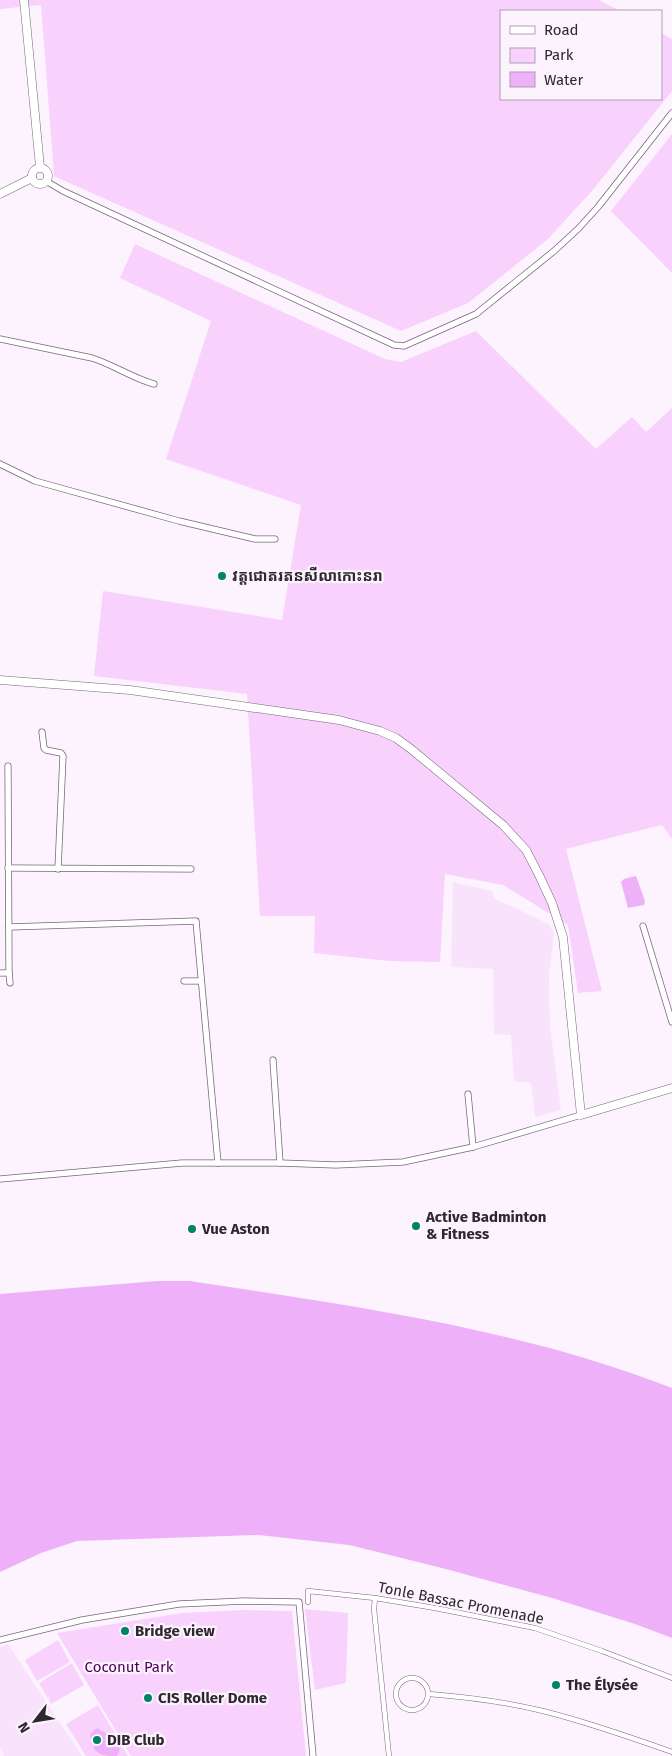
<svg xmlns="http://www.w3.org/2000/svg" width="672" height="1756" viewBox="0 0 672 1756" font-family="'Fira Sans','Noto Sans Khmer',sans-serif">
<rect width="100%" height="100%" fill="#fcf3fe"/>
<g fill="#f9e3fc">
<path d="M453,882l39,9 2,7 55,26 5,9 -5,44 1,49 11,84 -26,7 -4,-34 -17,-2 -3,-46 -17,-1 -1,-65 -42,-2z"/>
<path d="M8,1644l74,112h-78l-4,-8v-101z"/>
</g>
<g fill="#f8d2fd">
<path d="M0,0h599l21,11h-119v88h160v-66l11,6v52l-80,100 -44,48 -80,64 -67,28 -347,-155 -13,-171 -41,4z"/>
<path d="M672,134v139l-61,-62z"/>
<path d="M135,244l250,115 16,3 75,-31 120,118 36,-32 14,15 26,-24v431l-10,-14 -96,24 36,142 -24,2 -10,-68 -65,-40 -58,-11 -5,88 -51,-1 -75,-8 1,-37h-55l-13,-222 -153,-18 9,-85 179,29 19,-115 -135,-46 45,-138 -91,-43z"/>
<path d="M305,1609l43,4 -2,70 -31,7z"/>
<path d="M243,1610l49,1 14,145h-175l-74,-123 125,-20z"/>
<path d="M58,1640l12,22 -33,19 -12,-21z"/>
<path d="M72,1663l12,22 -33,19 -12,-21z"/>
<path d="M98,1705l30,51h-42l-20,-32z"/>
</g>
<g fill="#eeb0f8">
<path d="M636,876l9,25 -1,4 -16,3 -7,-26 3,-3z"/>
<path d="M157,1281h33c163,25 328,47 482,107v250l-37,-14 -83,-26 -110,-30 -93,-23 -90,-10 -182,6 -36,12 -41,19v-278z"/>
<path d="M97,1728l12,7 1,9 3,3 5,-1 2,3 -3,7c-9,0 -18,0 -23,-7l1,-5 -5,-7 1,-4z"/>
</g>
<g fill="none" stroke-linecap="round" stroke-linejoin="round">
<defs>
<g id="pedestrian">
<path d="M375,1598l-1,11 15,147"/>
<path d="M308,1602v-11l67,7 60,10 100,20 67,23 70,27"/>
<circle cx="412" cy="1694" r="16"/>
<path d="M429,1694c38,3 77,8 114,17 44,11 87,26 129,41"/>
</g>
<g id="minor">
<path d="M46,181l17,10 331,154 10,1 72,-32 78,-63 24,-22 20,-22 74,-94"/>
<path d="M0,339l92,19c22,7 40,20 62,26"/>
<path d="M0,464l35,17 144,40 76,18h20"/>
<path d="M42,732l2,16 2,2 15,3 2,3 -5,113"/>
<path d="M8,766l1,207"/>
<path d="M8,868l183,1"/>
<path d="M643,926l29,96"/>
<path d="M9,927l187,-6 22,242"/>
<path d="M0,973h9l1,10"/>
<path d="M184,981h17"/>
<path d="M273,1060l7,103"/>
<path d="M468,1094l5,53"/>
<path d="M0,1179l182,-16h98l56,2 67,-3 70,-15 108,-32"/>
<path d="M0,1640l82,-20 97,-16 65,-3 55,1 14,154"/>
</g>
<g id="tertiary">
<path d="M24,0l16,167"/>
<circle cx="40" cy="176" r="8"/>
<path d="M0,194l32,-16"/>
<path d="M0,680l130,10 209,30 41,11 16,7 15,11 92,76 23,25 13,25 13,28 11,34 18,178 91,-27"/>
</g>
</defs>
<use href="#pedestrian" stroke="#756777" stroke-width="5.5"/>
<use href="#minor" stroke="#756777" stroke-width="7"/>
<use href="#tertiary" stroke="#756777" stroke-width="9"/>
<use href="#pedestrian" stroke="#fff" stroke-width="4.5"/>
<use href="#minor" stroke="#fff" stroke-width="5.5"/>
<use href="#tertiary" stroke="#fff" stroke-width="8"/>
</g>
<g fill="#008365" stroke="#fcf3fe" stroke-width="2">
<circle cx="222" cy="576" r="5"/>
<circle cx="416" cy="1226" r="5"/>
<circle cx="192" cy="1229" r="5"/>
<circle cx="125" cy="1631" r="5"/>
<circle cx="556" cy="1685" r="5"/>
<circle cx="148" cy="1698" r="5"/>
<circle cx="97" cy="1740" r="5"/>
</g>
<g text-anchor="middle" stroke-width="4.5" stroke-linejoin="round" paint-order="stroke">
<g font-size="15" font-weight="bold" fill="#2d272e" stroke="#fcf3fe" text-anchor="start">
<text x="232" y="581">វត្តជោតរតនសីលាកោះនរា</text>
<text x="426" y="1222">Active Badminton<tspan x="426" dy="17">&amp; Fitness</tspan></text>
<text x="202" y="1234">Vue Aston</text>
<text x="135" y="1636">Bridge view</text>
<text x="566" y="1690">The Élysée</text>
<text x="158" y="1703">CIS Roller Dome</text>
<text x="107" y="1745">DIB Club</text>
</g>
<g font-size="15" fill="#2d272e" stroke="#fcf3fe">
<text transform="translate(461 1603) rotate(11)" y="5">Tonle Bassac Promenade</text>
</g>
<g font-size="15" fill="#4d0058" stroke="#fcf3fe">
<text x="129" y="1672">Coconut Park</text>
</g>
</g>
<rect x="500" y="10" width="162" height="90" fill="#fcf3fe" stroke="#a9a1ab"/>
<rect x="510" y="26" width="25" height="8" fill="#ffffff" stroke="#a9a1ab"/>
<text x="544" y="35" font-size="15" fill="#2d272e">Road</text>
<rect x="510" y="48" width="25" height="15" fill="#f8d2fd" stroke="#a9a1ab"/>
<text x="544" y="60" font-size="15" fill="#2d272e">Park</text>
<rect x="510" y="72" width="25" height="15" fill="#eeb0f8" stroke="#a9a1ab"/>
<text x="544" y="85" font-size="15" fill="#2d272e">Water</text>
<g transform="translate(35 1721) rotate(239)" stroke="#fcf3fe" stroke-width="4" paint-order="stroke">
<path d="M0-4L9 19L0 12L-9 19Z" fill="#2d272e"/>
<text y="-8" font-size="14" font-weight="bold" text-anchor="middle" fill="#2d272e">N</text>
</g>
</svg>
